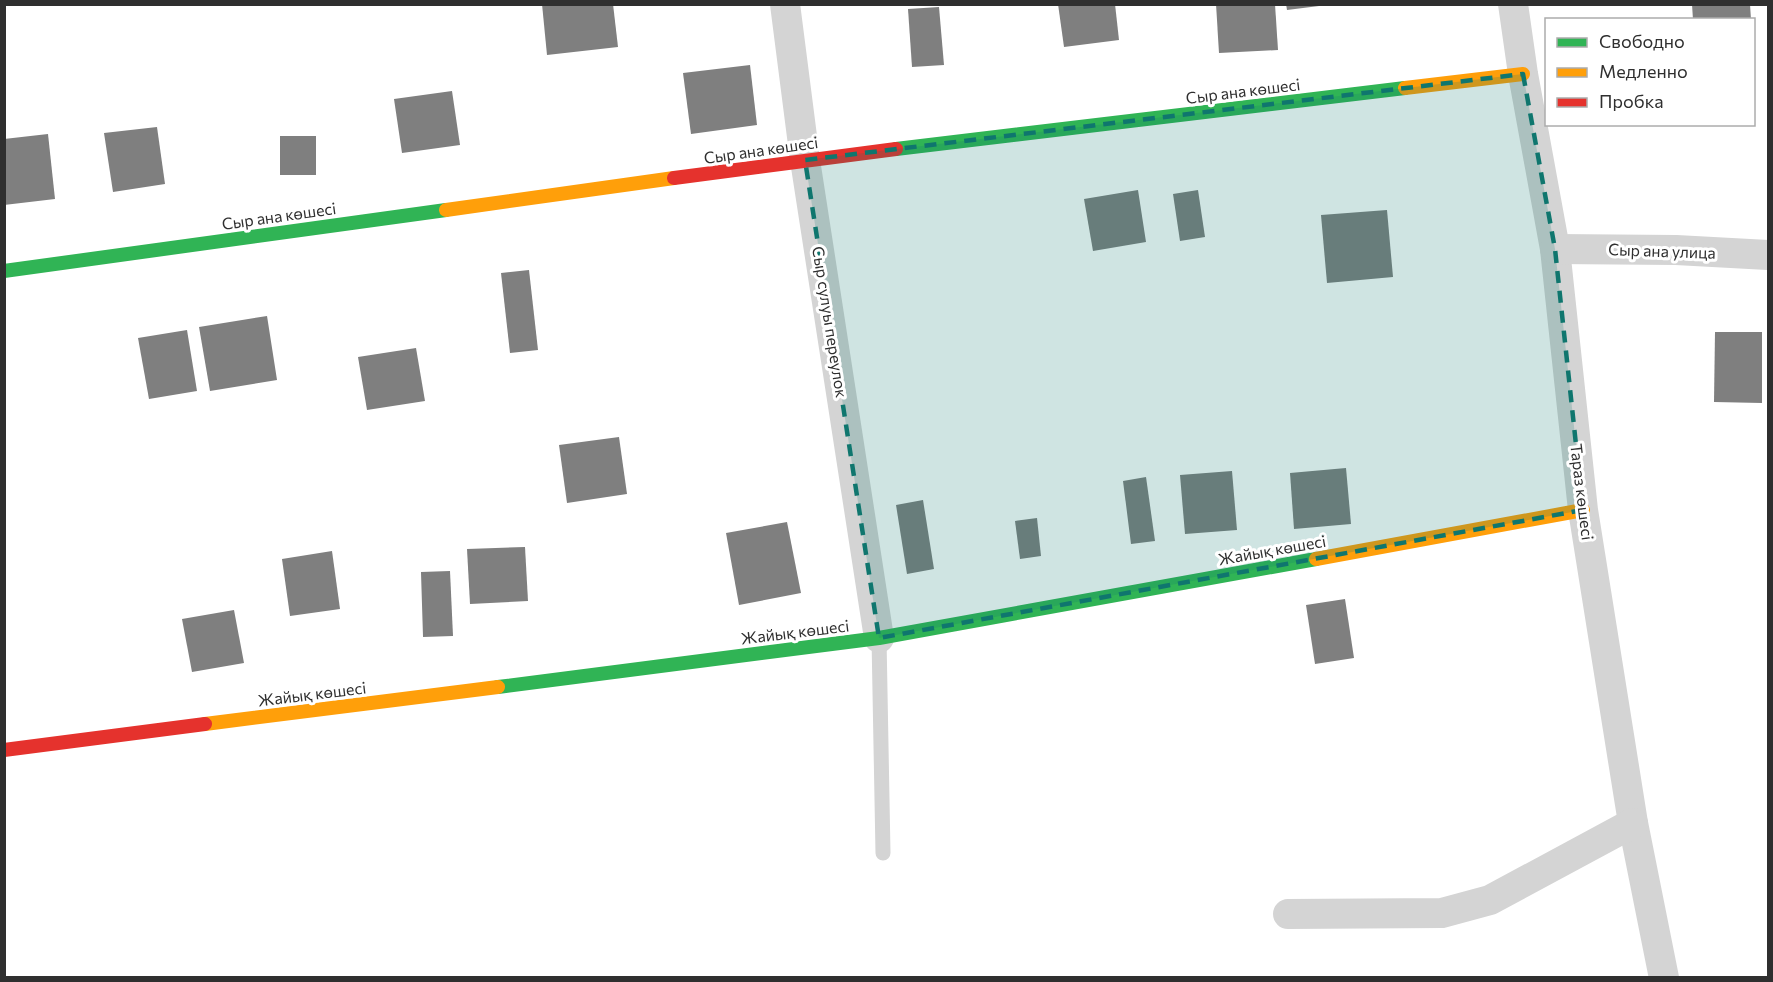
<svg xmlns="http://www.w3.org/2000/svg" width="1773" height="982" viewBox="0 0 1773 982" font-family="Commissioner,sans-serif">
<rect width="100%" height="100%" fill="#fff"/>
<g fill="#7f7f7f">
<path d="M542,4h71l5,43 -71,8z"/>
<path d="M1058,4h57l4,36 -55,7z"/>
<path d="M1216,4h59l3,46 -59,3z"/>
<path d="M1286,4h33v2l-32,4z"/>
<path d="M1692,4h58l1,16h-58z"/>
<path d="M939,7l5,58 -32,2 -4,-58z"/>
<path d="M750,65l7,60 -66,9 -8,-61z"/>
<path d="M452,91l8,54 -58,8 -8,-54z"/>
<path d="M157,127l8,57 -52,8 -9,-59z"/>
<path d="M48,134l7,65 -51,6v-66z"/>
<rect x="280" y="136" width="36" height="39"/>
<path d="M1138,190l8,52 -53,9 -9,-52z"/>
<path d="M1198,190l7,47 -25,4 -7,-47z"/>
<path d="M1387,210l6,67 -66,6 -6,-68z"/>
<path d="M529,270l9,80 -28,3 -9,-80z"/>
<path d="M267,316l10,64 -67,11 -11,-64z"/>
<path d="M187,330l10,61 -48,8 -11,-61z"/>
<path d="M1715,332h47v71l-48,-1z"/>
<path d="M416,348l9,53 -58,9 -9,-53z"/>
<path d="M619,437l8,57 -60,9 -8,-58z"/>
<path d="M1346,468l5,56 -57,5 -4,-56z"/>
<path d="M1232,471l5,59 -52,4 -5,-59z"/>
<path d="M1146,477l9,64 -24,3 -8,-63z"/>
<path d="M923,500l11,69 -27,5 -11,-69z"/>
<path d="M1037,518l4,38 -21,3 -5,-38z"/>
<path d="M787,522l14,71 -62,12 -13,-72z"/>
<path d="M525,547l3,54 -58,3 -3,-55z"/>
<path d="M332,551l8,58 -50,7 -8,-57z"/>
<path d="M450,571l3,65 -30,1 -2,-65z"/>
<path d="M1345,599l9,59 -39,6 -9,-59z"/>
<path d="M234,610l10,53 -52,9 -10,-53z"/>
</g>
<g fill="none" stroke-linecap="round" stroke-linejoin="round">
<path stroke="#d4d4d4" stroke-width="15" d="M879,638l4,215"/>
<g stroke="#d4d4d4" stroke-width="30">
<path d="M785,4l20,156 74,478"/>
<path d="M1513,4l10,70 32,175 28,261 50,313 31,155"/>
<path d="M1555,249l121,1 92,5"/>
<path d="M1288,914l154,-1 48,-13 143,-77"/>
</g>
<g stroke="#30b455" stroke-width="14">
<path d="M896,149l509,-61"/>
<path d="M4,271l442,-61"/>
<path d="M498,687l381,-49 437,-79"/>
</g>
<g stroke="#ff9f0a" stroke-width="14">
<path d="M1405,88l118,-14"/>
<path d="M446,210l228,-32"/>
<path d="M1316,559l267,-49"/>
<path d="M205,724l293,-37"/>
</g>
<g stroke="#e5322d" stroke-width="14">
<path d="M674,178l222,-29"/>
<path d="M4,750l201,-26"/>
</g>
</g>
<path fill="#0f766e" fill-opacity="0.2" stroke="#0f766e" stroke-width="4.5" stroke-dasharray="12 8" stroke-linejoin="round" d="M1523,74l32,175 28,261 -704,128 -74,-478z"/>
<g text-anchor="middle" stroke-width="6" stroke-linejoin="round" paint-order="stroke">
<g font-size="16" fill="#2f2f2f" stroke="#fff">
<text transform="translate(1243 91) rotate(-7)" y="6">Сыр ана көшесі</text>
<text transform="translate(761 150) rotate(-8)" y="6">Сыр ана көшесі</text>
<text transform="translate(279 216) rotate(-8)" y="6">Сыр ана көшесі</text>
<text transform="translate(1662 251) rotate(2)" y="6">Сыр ана улица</text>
<text transform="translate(830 322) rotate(81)" y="6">Сыр сулуы переулок</text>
<text transform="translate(1582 492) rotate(83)" y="6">Тараз көшесі</text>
<text transform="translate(1272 550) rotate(-10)" y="6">Жайық көшесі</text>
<text transform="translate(795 632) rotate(-7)" y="6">Жайық көшесі</text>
<text transform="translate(312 694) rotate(-7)" y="6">Жайық көшесі</text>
</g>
</g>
<rect width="1773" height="982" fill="none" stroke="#2f2f2f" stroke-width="12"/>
<rect x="1545" y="18" width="210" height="108" fill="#ffffff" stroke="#acacac" stroke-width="1.5"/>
<rect x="1557" y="38" width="30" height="9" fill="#30b455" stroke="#acacac" stroke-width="1.5"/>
<text x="1599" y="48" font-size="18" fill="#2f2f2f">Свободно</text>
<rect x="1557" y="68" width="30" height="9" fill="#ff9f0a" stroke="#acacac" stroke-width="1.5"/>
<text x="1599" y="78" font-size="18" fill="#2f2f2f">Медленно</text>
<rect x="1557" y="98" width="30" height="9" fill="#e5322d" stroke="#acacac" stroke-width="1.5"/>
<text x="1599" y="108" font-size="18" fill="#2f2f2f">Пробка</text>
</svg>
